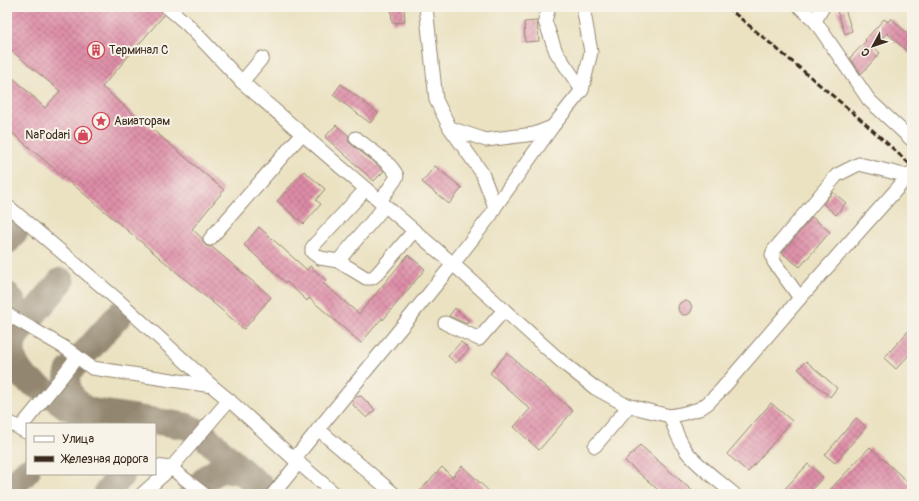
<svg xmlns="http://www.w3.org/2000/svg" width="919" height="501" viewBox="0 0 919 501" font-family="Pangolin,sans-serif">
<defs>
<pattern id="building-cross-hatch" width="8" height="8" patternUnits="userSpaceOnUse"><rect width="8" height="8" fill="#de8ca7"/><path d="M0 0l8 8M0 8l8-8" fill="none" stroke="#b57387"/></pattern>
</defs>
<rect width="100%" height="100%" fill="#f7f3e8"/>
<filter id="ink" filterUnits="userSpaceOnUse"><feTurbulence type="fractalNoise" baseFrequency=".025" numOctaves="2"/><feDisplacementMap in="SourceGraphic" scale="8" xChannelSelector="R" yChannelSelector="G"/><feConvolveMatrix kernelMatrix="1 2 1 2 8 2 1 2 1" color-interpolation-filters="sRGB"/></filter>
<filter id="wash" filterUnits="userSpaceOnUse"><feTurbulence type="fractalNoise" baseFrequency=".012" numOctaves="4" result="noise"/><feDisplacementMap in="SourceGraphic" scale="16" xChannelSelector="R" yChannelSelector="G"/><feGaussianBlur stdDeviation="0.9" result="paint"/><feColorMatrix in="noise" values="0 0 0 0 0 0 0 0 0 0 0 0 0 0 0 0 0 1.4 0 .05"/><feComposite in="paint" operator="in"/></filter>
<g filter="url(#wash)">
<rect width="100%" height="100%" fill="#ebe2c2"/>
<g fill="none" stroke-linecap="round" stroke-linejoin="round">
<g stroke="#938670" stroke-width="27">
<path d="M7,241l8,-9"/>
<path d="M7,295c12,13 11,25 8,41l-5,5"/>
<path d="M7,365l22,16 20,12 17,13 9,3 35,5 76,12 15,7 43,40 26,21"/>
<path d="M26,379c-12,-13 -18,-26 -11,-43l46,-55"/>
<path d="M87,410c-14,-8 -24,-22 -18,-39l51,-57"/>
<path d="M7,490l3,-2 17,-17"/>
<path d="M106,494l16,-20"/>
<path d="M192,494c16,-19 26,-31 52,-21"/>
</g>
</g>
<g id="blocks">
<g fill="url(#building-cross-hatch)">
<path d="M7,7h151l1,1 1,2 4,5 -62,72 122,103 -32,39 10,9 1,4 2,3 4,2h3l59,50 -27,32 -233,-197 -4,4v-64l38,36 15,-17 -53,-44z"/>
<path d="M391,7h13l1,15 -13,1z"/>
<path d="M845,9l7,22 -7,3 -8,-23z"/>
<path d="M891,18l21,20v18l-25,-23 -13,14 6,6 -19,21 -11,-16 16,-17 -1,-1 19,-21 4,3z"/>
<path d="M537,21l2,20 -14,1 -1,-20z"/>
<path d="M341,84l37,29 -8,10 -37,-28z"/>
<path d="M336,125l13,11 -1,5 3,3 23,18 10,9 -10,10 -49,-44z"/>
<path d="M435,166l27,22 -13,16 -27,-22z"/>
<path d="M304,171l21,18 -9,11 5,4 -17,20 -27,-23z"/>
<path d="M833,192l13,11 -10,12 -13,-11z"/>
<path d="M812,217l18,15 -30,35 -18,-14z"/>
<path d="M259,227l48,43 3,-4 16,14 -3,3 36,31 49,-59 17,14 -42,51 -1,-2 -21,25 -52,-45 -2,3 -20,-19 -1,1 -42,-38z"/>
<circle cx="685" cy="308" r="7"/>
<path d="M455,308l14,13 -2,3 -18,-8z"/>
<path d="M912,327v25l-16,17 -12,-11z"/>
<path d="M461,342l8,7 -13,14 -8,-7z"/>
<path d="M507,353l66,58 -34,39 -25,-23 16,-18 -40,-36z"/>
<path d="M806,361l31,27 -7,9 -32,-28z"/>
<path d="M361,396l14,14 -8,8 -14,-13v-5l3,-3z"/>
<path d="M771,403l21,18 -44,51 -21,-18z"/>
<path d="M856,418l10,9 -31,36 -10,-8z"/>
<path d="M640,445l56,49h-33l-38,-33z"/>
<path d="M870,447l42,39v8h-86z"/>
<path d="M808,464l15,13 -15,17h-28z"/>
<path d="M462,466l30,28h-75l25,-27 10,10z"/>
</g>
</g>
</g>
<g filter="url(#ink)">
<use href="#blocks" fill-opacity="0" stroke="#938670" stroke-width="1"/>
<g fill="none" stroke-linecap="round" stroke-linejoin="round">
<defs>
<g id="minor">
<path d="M167,7l20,17 55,58 211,182 109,98 33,26 29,16 17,5 29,7 11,-2 18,-5 9,-6 14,-14 78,-91 112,-126"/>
<path d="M426,7l10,93 14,28 32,45 13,34"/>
<path d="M549,7l-4,14 11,31 26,38"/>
<path d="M800,7l15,14 54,79 43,40"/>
<path d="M815,21l8,-14"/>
<path d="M242,82l20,-24"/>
<path d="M450,128l36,12 48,-6 18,-7"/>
<path d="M356,138c12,10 36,25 41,38l-2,4 -15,21"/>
<path d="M366,189l-51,55 -3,4v4l8,6 18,3 47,-55"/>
<path d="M7,209l3,-1 109,93 93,85 17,14 65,59 41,35"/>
<path d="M210,239l92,-105"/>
<path d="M338,261l28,17h6l5,-4 37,-43"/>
<path d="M800,298l-26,-36 -2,-7 2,-5 63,-75 22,-11 49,12"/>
<path d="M7,314l60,35 25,19 120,18"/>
<path d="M445,323l34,16 25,-29"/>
<path d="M670,416c4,12 9,25 17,36 12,15 32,29 47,42"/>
<path d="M7,421l19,11"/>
<path d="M20,428l40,-49 17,-22"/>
<path d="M318,429l76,65"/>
<path d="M595,446l34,-40"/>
<path d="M294,459l159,-195 38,-49 4,-8 58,-81 29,-36 9,-38 -8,-45"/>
<path d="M155,466l16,2 33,26"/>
<path d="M142,494l29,-26 58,-68"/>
<path d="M273,494l26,-32"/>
</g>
</defs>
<use href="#minor" stroke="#938670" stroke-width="15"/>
<use href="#minor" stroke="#fff" stroke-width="13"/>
<path stroke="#3b2a1e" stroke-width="3" stroke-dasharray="6 3" stroke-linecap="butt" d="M727,7l131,110 54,49"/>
</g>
</g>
<defs>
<symbol id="building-ring" viewBox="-11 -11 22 22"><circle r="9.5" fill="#f7f3e8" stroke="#d1495b" stroke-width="1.5"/><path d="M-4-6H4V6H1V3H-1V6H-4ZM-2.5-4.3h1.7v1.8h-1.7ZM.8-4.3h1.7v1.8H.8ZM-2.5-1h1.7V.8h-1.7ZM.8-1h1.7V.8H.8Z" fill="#d1495b"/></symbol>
<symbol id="sight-ring" viewBox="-11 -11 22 22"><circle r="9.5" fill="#f7f3e8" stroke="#d1495b" stroke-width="1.5"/><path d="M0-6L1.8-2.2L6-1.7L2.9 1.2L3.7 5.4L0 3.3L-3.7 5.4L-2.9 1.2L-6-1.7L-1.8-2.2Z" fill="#d1495b"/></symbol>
<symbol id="shop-ring" viewBox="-11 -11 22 22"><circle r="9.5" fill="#f7f3e8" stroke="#d1495b" stroke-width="1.5"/><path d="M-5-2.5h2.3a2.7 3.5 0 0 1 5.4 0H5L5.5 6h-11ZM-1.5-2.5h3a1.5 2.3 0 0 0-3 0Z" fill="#d1495b"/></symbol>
</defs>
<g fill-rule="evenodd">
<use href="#building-ring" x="86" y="40" width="20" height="20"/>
<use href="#sight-ring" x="91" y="111" width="20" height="20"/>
<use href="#shop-ring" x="73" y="125" width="20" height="20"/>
</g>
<g text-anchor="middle" stroke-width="4" stroke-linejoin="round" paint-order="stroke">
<g font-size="12" fill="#3b2a1e" stroke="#f7f3e8" text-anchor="start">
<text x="109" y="54">Терминал С</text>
<text x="114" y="125">Авиаторам</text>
<text x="70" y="139" text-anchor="end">NaPodari</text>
</g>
</g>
<rect width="919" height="501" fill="none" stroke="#f7f3e8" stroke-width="24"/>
<rect x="26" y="423" width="130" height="52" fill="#f7f3e8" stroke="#aca397"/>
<rect x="34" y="436" width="20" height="6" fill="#ffffff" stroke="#aca397"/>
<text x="62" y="443" font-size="12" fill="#3b2a1e">Улица</text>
<rect x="34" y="456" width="20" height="6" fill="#3b2a1e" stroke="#aca397"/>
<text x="62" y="463" font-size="12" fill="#3b2a1e">Железная дорога</text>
<g transform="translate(873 46) rotate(230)" stroke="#f7f3e8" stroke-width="3" paint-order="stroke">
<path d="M0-3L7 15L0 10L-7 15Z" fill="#3b2a1e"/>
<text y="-6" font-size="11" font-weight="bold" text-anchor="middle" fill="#3b2a1e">С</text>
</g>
</svg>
